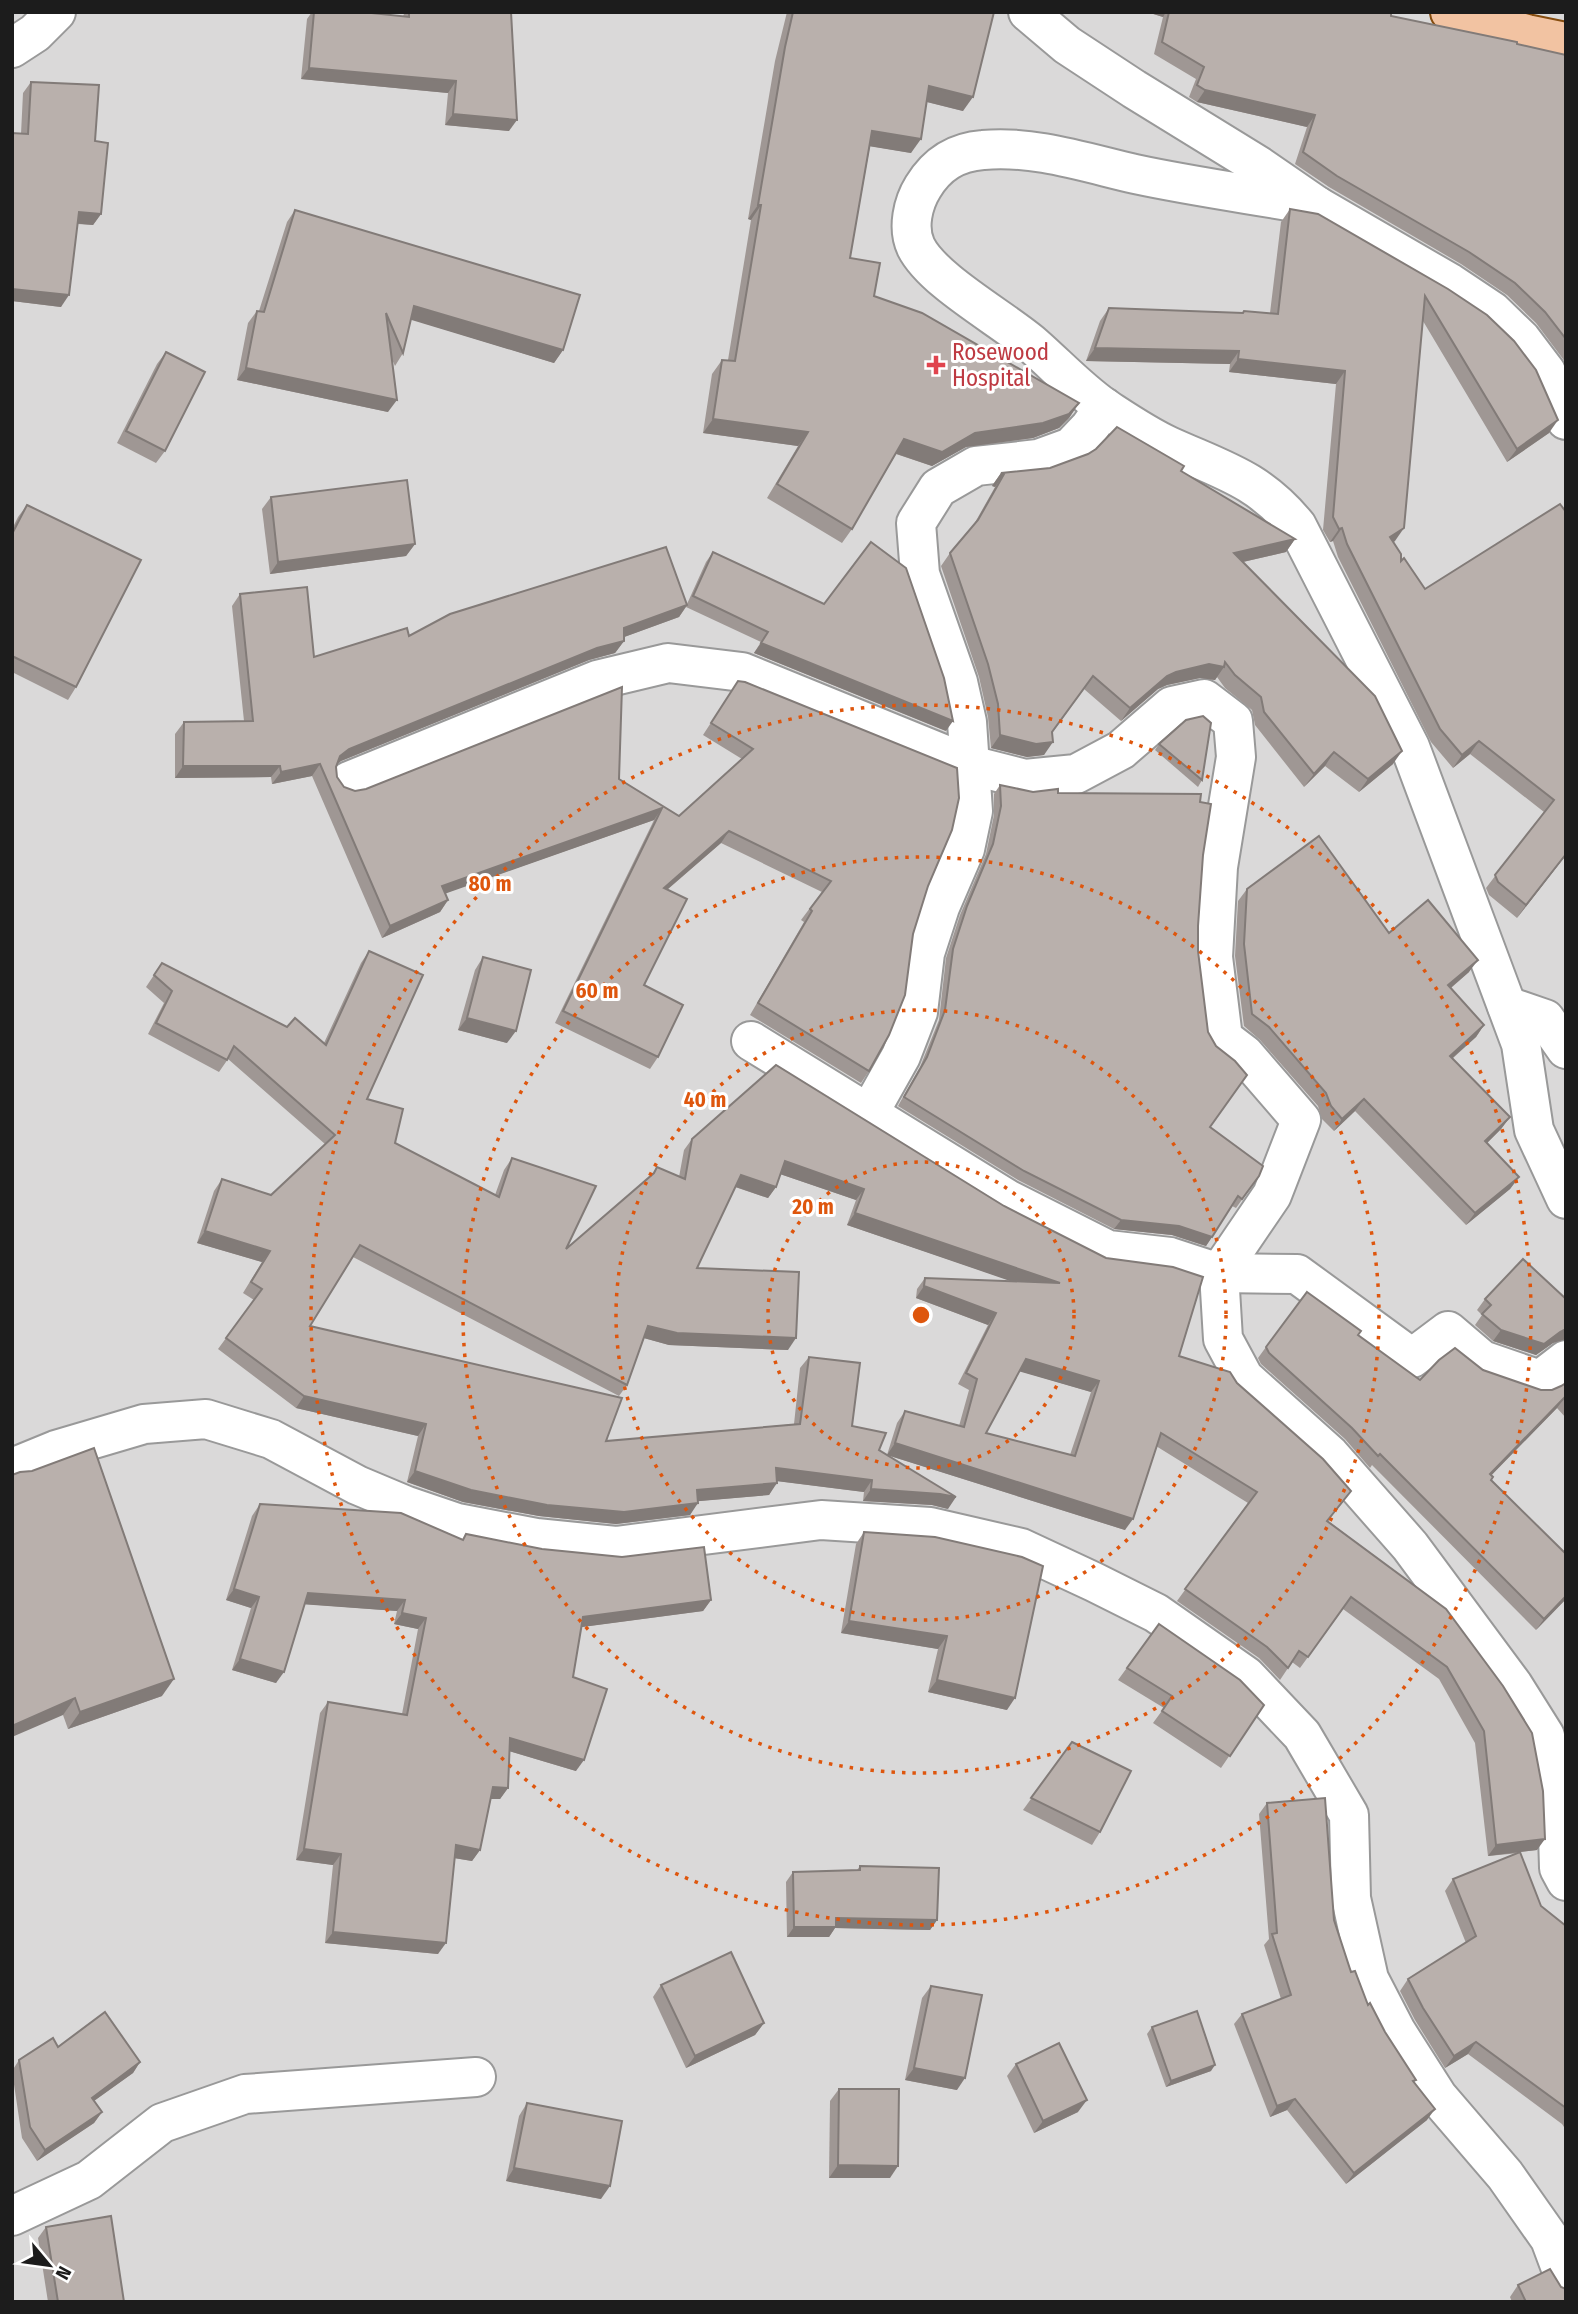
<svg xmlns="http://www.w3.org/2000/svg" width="1578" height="2314" viewBox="0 0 1578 2314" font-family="'Fira Sans Condensed',sans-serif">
<rect width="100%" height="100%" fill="#ece7e2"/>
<rect fill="#dad9d9" x="12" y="12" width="1554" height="2290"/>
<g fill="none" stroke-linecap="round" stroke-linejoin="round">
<defs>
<g id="minor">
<path d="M1028,12l39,33 67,44 125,77 58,40 133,77 42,28 29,28 25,33 20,48"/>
<path d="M12,48l23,-15 21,-21"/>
<path d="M1317,206c-60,-11 -122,-19 -182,-32 -48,-11 -102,-29 -152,-24 -27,2 -46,14 -60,37 -10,16 -16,41 -7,60 17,34 87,72 117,98 24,21 46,45 72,63 20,13 42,28 64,38 53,24 90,33 128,80l113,221 111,297 13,86 32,69"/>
<path d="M349,781l248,-101 71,-17 74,9 228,93 55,14 51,-5 45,-24 51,-44 32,-7 29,22 3,36 -18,110 -5,90 10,81 21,16 57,66 -29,75 -53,78 4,66 21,39 86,77 80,91 103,139 32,51 12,64 2,68 7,13"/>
<path d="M1507,1006l38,13 21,30"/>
<path d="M751,1041l256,158 101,51 62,7 49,16 78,1 115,84 36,-27 34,29 58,20 26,-20"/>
<path d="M869,1113l32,-57 17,-44 7,-59 15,-46 25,-58 8,-38 -6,-89 -9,-40 -38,-108 -4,-51 22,-35 38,-22 62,-7 33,-12 19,-20 14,-20"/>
<path d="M12,1468l44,-18 88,-26 62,-5 65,20 86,46 50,21 50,17 79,15 80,8 205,-26 109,7 91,21 73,34 62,31 90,63 56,59 47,80 2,83 18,81 27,52 42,66 67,78 45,64 16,43"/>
<path d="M12,2216l77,-36 73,-57 83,-29 231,-17"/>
</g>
<path id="major" d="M1450,12l77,22 39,8"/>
</defs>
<use href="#minor" stroke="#999" stroke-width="42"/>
<use href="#major" stroke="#854c0e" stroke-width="42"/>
<use href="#minor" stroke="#fff" stroke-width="38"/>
<use href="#major" stroke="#f2c3a2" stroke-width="38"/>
</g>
<g fill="#9f9794" fill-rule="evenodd">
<path d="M312,12h50l41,4 2,-4h106l-2,119 -64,-6 3,-32 -147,-14 6,-60z"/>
<path d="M787,12h207l-31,99 -36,-9 -16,51 -41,-7 -20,112 24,38 205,107 -10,15 -10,10 -26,10 -67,9 -34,19 -36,-12 -44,75 -10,14 -75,-45 31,-52 -95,-13 9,-59 10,-14h6l23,-140 -3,-1 27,-158z"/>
<path d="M1147,12h244v4l175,39v309l-3,-5 -27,-36 -29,-28 -46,-31 -132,-77 -34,-23 12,-37 -110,-25 -8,-5 7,-18 -42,-25 9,-37z"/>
<path d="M31,82l64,59 6,73 -8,11 -15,-1 -17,83 -49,-6v-168l9,1 2,-41z"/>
<path d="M1290,209l158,80 101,144 -42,29 -84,-141 -28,220 -2,1 8,19 24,28 135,-85 6,351 -49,63 -28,-23 -3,-7 58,-76 -74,-58 -17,14 -22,-26 -93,-185 -5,-16 -3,1 -7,-12 13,-146 -107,-12 1,-8 -144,-3 14,-40 9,-13 133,5 2,-2 26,2 11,-91z"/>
<path d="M295,210l268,140 -9,13 -143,-44 -8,34 -8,13 -4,-9 -3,55 -151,-32 11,-57 9,-12h2l28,-89z"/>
<path d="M166,352l-1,99 -9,12 -39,-20 40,-79z"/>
<path d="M1181,471l114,68 -9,13 -43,10 150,202 -34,28 -34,-26 -21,21 -49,-62 -3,-15 -27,-22 -8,-11 -2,3 -15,-2 -33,7 -9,4 -37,32 -37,-32 -32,44 -8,22 -17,2 -36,-9 -3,-31 -9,-40 -38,-111 9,-13 23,-27 22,-39 -3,-1 9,-13z"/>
<path d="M271,497l144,47 -9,12 -136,18 -8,-65z"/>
<path d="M27,505l49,182 -8,13 -56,-28v-143l6,-12z"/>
<path d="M713,552l233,179 -192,-78 7,-11 -75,-35 -7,10 -55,20v4l-9,12 -26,7 -248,101 -4,3 -1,3 1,10 7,10 11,4 264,-12 60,37 63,-57 -39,-24 35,-54 190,205 -59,185 -8,12 -111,-68 54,-93 -3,-2 21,-28 -101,-49 -54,47 -23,95 14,72 -8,12 -95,-46 99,-203 -209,73 3,7 -8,12 -58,26 -70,-162 -40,8 -1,-7 -96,1v-44l9,-12 60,-1 -12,-115 8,-12 74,63 95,-21 278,-32 19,-42z"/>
<path d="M1159,744l43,36 -4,7 -43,-37z"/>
<path d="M1000,785l33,7 167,10 3,53 -5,71v25l12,176 49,49 -23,32 -4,-2 -26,40 -34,-11 -58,-6 -96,-49 -120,-74 22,-39 19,-47 7,-62 14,-43 26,-61 8,-39v-21z"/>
<path d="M1247,889l142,44 80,39 -18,16 33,37 -8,12 -24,22 58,58 -9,12 -14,14 32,34 -9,12 -44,36 -111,-114 -21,20 -12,-12 -4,-13 -58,-66 -16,-14 -9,-70 3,-55z"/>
<path d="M369,951l-2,148 28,44 100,52 9,-25 8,-12 54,91 84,-72 7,-10 22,10 5,-27 8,-11 84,-74 403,291 58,27 106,119 -15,19 118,88 91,241 -17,2 21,54 25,20v204l-4,-6 -94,-70 -23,14 -30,-48 -15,-29 8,-12 58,-36 -21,-52 8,-12 67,-26 -32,3 -13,-113 -36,-64 -96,-70 -43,59 -8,-6 -12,18 -21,-22 -82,-57 71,-98 -92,-57 -31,84 -238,-75 10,-32 8,-12 54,15 10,-36 -11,-6 30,-59 -72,-27 1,-9 8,-11 87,3 -165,-56 9,-25 -76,-26 -4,13 -8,11 -33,-11 -38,81 91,82 -119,-5 -25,-7 -17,47 -8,11 -266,-139 -43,69 296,115 188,-17 6,-56 9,-11 43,69 96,83 -16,-4 -69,-4 1,-9 -87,-11 -8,14 -71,6 -8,14 -74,9 -77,-8 -76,-14 -56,-20 11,-46 -122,-28 -78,-59 36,-49 -11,-7 19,-31 -65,-19 17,-52 8,-12 49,16 54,-51 -97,-85 -9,13 -71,-38 16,-31 -18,-16 16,-24 125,64 37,16 37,-80zM1020,1371l71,21 -21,63 -84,-22z"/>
<path d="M483,957l24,86 -49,-13 17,-60z"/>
<path d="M1485,1299h81v40l-13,4 -17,12 -43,-14 -18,-16 7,-10 -5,-5z"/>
<path d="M1358,1335l62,45 63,-10 58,20h11l9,-4 5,-3v35l-9,-10 -66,67v5l75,119 -30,31 -164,-165 -2,3 -25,-29 -84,-75 -3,-6 8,-11z"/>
<path d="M12,1475l150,221 -94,33 -5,-14z"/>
<path d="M260,1504l202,35 249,61 -8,11 -122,16 -8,50 3,94 -67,-20 -1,37 -8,11h-9l-11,51 -8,11 -18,-3 -16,96 -113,-11 8,-78 -37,-5 24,-147 8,-11 74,12 16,-85 -24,-5 3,-13 -92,-7 -29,79 -44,-13 19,-62 -25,-8 26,-84z"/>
<path d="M864,1532l143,178 -79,-18 10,-43 -97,-16 15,-89z"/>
<path d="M1159,1624l105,81 -43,63 -68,-45 11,-15 -46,-28z"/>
<path d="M1072,1742l28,90 -8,13 -69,-35z"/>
<path d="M1267,1803l67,117 17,52 17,33 48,75 -2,2 13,38 -81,64 -59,-74 -17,7 -36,-93 8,-10 39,-15 -17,-54 5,-6 -10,-125z"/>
<path d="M860,1866l77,54 -7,10 -95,-2 -6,9h-42l-1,-55 7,-10 64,-2z"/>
<path d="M661,1985l103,38 -9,12 -69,33 -33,-71z"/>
<path d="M931,1986l26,104 -52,-10 17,-82z"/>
<path d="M1152,2027l59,44 -45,16 -19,-53z"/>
<path d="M58,2047l82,15 -7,11 -39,28 8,11 -8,11 -57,38 -15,-23 -10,-67 7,-11z"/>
<path d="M1016,2064l62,48 -44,21 -27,-57z"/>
<path d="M839,2089l51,89h-61l1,-77z"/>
<path d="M527,2103l74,96 -95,-18 13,-65z"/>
<path d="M46,2227l78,75h-76l-10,-64z"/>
<path d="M1518,2285l43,2 5,15h-54l-2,-5z"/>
</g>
<g fill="#827b78">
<path d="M1147,12h19l-3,5z"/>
<path d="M309,68l147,13 -8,12 -147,-14z"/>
<path d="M929,86l44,11 -10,14 -44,-11z"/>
<path d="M1205,90l110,25 -8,12 -110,-25z"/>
<path d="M453,114l64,6 -8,11 -64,-6z"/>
<path d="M872,131l49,8 -10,14 -49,-8z"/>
<path d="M758,205h3l-10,15 -3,-1z"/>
<path d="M79,212l22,2 -8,11 -22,-2z"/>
<path d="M12,289l57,6 -8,12 -49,-6z"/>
<path d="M414,306l149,44 -9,13 -149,-45z"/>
<path d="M1095,348l144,3 -9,13 -144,-3z"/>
<path d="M1238,359l107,12 -9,13 -107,-12z"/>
<path d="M246,368l151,32 -9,12 -151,-32z"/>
<path d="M1079,403l-10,15 -10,10 -26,10 -67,9 -34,19 -38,-13 10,-14 71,-6z"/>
<path d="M713,419l95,13 -10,14 -95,-13z"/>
<path d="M1558,420l-9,13 -42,29 10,-13z"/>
<path d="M1001,473l3,1 -9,13 -3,-1z"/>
<path d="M1342,528l-9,13 -3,1 9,-13z"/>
<path d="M1404,528l-9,13 -14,9 9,-13z"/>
<path d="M1295,539l-9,13 -61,14 9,-13z"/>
<path d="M415,544l-9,12 -136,18 8,-12z"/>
<path d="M687,605l-8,12 -63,23 8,-12z"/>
<path d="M624,641l-9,12 -26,7 -248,101 -10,7 9,-12 9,-7 248,-101z"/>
<path d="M761,643l192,78 -7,10 -192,-78z"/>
<path d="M1209,664l15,3 -9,13 -15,-2 -33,7 -9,4 -37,32 9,-13 37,-32 9,-4z"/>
<path d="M1000,735l44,8 9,-1 -9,13 -17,2 -36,-9z"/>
<path d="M1479,741l-9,13 -17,14 9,-13z"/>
<path d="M1402,751l-9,13 -34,28 9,-13z"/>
<path d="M1334,752l-9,14 -21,21 10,-13z"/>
<path d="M320,764l-8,12 -40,8 9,-12z"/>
<path d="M183,766h97l-9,11 -96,1z"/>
<path d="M662,808l-8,12 -221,78 9,-12z"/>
<path d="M729,831l-8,12 -66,57 9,-12z"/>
<path d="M1566,854v1l-49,63 9,-13z"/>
<path d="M448,900l-8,12 -58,26 8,-12z"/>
<path d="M1478,960l-9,12 -29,25 8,-12z"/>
<path d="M467,1018l49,13 -9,12 -49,-13z"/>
<path d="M1484,1025l-8,12 -35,31 9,-12z"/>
<path d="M1364,1099l-9,12 -21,20 8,-12z"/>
<path d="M1510,1117l-9,12 -25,25 9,-13z"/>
<path d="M785,1161l79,28 -8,11 -79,-27z"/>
<path d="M741,1175l35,12 -8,11 -35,-12z"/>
<path d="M1519,1177l-9,12 -44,36 9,-12z"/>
<path d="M855,1213l205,70 -9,12 -204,-70z"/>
<path d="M1121,1220l58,6 33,11 -6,9 -34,-11 -58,-6z"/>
<path d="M205,1231l65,20 -8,11 -65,-19z"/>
<path d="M924,1286l72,27 -8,12 -72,-27z"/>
<path d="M648,1326l148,12 -8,12 -119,-5 -29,-8z"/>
<path d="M1566,1329v10l-13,4 -17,12 -43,-14 8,-11 59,2z"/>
<path d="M1026,1359l73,22 -8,11 -73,-21z"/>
<path d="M304,1396l122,28 -8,12 -122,-28z"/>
<path d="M1565,1397l-8,11 -75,77 8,-11z"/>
<path d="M895,1443l238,76 -8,11 -238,-75z"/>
<path d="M776,1468l96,12 -8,12 -96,-12z"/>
<path d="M415,1471l283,32 -8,12 -74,9 -77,-8 -76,-14 -56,-20z"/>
<path d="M777,1483l-8,12 -80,7 8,-12z"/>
<path d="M871,1489l69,5 16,3 -8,12 -16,-4 -69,-4z"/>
<path d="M234,1589l25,8 -8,11 -25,-8z"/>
<path d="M308,1593l97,7 -8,11 -97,-7z"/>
<path d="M1566,1596v3l-30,31 8,-11z"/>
<path d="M711,1600l-8,11 -128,17 8,-11z"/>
<path d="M402,1613l24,5 -8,11 -24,-5z"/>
<path d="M849,1621l98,15 -9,13 -97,-16z"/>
<path d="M240,1659l44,13 -8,11 -44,-13z"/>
<path d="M174,1679l-12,17 -94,33 12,-17z"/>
<path d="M937,1680l78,18 -8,12 -79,-18z"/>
<path d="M75,1698l-12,17 -51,22v-11z"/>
<path d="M510,1738l74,22 -8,11 -74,-22z"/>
<path d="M493,1787l15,1 -8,11h-15z"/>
<path d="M1545,1839l-8,11 -49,6 8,-11z"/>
<path d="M456,1845l24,5 -8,11 -24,-4z"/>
<path d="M304,1849l37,5 -8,11 -37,-5z"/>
<path d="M836,1918l101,2 -7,10 -95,-2 -6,9h-42l7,-10z"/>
<path d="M333,1932l113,11 -8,11 -113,-11z"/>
<path d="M764,2023l-9,12 -69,33 9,-12z"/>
<path d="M1476,2042l-8,12 -23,14 9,-12z"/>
<path d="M140,2062l-7,11 -49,35 8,-10z"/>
<path d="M1215,2065l-4,6 -45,16 5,-6z"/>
<path d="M914,2068l51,10 -8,12 -52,-10z"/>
<path d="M1295,2099l-8,11 -17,7 7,-11z"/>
<path d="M1087,2100l-9,12 -44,21 9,-12z"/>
<path d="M1435,2109l-8,11 -81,64 8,-11z"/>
<path d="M102,2112l-8,11 -57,38 8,-11z"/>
<path d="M838,2165l60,1 -8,12h-61z"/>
<path d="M514,2168l96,18 -9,13 -95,-18z"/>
</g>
<g fill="#b9b0ac" stroke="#827b78" stroke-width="2" fill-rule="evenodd">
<path d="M314,12h48l47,5v-5h102l6,108 -64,-6 3,-33 -147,-13z"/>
<path d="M793,12h201l-21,85 -44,-11 -8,53 -49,-8 -22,127 30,5 -6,33 48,17 157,90 -10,11 -26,9 -68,10 -33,19 -38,-13 -52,90 -75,-45 31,-52 -95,-13 9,-59 13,1 26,-156h-3l27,-158z"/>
<path d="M1169,12h222v4l126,26v2l49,11v284l-21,-27 -30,-29 -46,-31 -132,-76 -34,-24 12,-37 -110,-25 -8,-5 7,-18 -42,-25z"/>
<path d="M31,82l68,3 -4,56 13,2 -7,71 -22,-2 -10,83 -57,-6v-156l16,1z"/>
<path d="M1290,209l28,5 130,75 39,26 27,26 22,29 22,50 -41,29 -92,-153 -21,232 -14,9 11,17v7l3,-3 21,31 135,-85 6,8v342l-40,51 -28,-23 -3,-7 59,-75 -75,-59 -17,14 -22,-26 -93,-185 -5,-16 -3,1 -6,-12 12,-146 -107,-12 1,-8 -144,-3 14,-40 134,5 1,-2 34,3z"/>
<path d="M295,210l285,85 -17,55 -149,-44 -11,47 -17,-40 11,87 -151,-32 11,-57 7,1z"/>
<path d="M166,352l39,20 -40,79 -39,-20z"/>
<path d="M1117,427l67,39 -3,5 114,68 -61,14 141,143 27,55 -34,28 -34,-27 -20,22 -50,-62 -3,-15 -26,-22 -10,-13 -1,5 -15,-3 -33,8 -9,4 -37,32 -37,-32 -41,56 1,10 -17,2 -36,-9 -2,-31 -10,-40 -38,-111 28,-33 26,-46 -3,-1 49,-5 38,-14 8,-5z"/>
<path d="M407,480l8,64 -137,18 -7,-65z"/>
<path d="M27,505l114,55 -65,127 -64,-31v-122z"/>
<path d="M871,542l35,26 38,110 9,43 -192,-78 7,-11 -75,-36 20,-44 111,52z"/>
<path d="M666,547l21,58 -63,23v13l-27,7 -248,101 -9,7 -4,11 1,10 7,10 11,4 11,-2 256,-102 -3,92 60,37 74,-67 -42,-26 27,-42 7,1 212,86 2,30 -7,32 -24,56 -15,48 -8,61 -16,40 -20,36 -111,-68 54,-92 -2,-2 21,-28 -102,-50 -65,57 23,11 -43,86 39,20 -25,52 -95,-46 99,-203 -220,78 6,14 -58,26 -70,-162 -39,8 -1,-6h-97l1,-44 69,-1 -13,-127 67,-7 7,70 93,-29 2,8 41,-22z"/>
<path d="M1203,716l8,7 -9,57 -43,-36 27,-24z"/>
<path d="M1000,785l33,7 25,-3v4l143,1 -1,8 11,2 -8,51 -5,71v25l10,81 8,14 19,15 12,14 -37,52 53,39 -4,10 -17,23 -4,-3 -26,41 -33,-11 -58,-6 -97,-49 -120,-74 23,-40 18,-47 8,-61 14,-43 26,-62 8,-38z"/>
<path d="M1319,836l70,97 39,-33 50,60 -30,25 36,40 -34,31 60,61 -25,24 34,36 -44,36 -111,-114 -22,20 -11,-13 -5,-13 -57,-66 -17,-13 -8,-70 3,-55z"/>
<path d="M369,951l54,24 -56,124 36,10 -8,34 104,54 13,-39 84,28 -30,63 88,-76 3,-6 28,12 7,-40 84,-74 228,141 102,52 67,9 30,10 -24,79 51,16 7,11 86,76 28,32 -24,30 119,88 57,77 29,47 11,58 2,48 -49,6 -12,-114 -37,-64 -96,-70 -43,60 -9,-6 -11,17 -21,-21 -82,-58 72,-97 -96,-59 -28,86 -238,-76 10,-32 59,16 13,-48 -11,-6 30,-60 -72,-27 1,-8 135,5 -205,-70 9,-24 -79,-28 -9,26 -35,-12 -44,93 102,4 -3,66 -119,-5 -29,-7 -21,59 -267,-140 -50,81 312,72 -16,43 194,-17 9,-67 51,6 -8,63 34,7 -7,17 77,47 -16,-3 -69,-5 1,-9 -96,-12 1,15 -80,7 1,13 -74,9 -77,-7 -76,-15 -56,-19 11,-47 -122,-28 -78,-58 36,-49 -11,-7 19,-31 -65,-20 17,-52 49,16 64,-60 -101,-89 -7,14 -71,-37 16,-32 -18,-16 8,-12 125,64 8,-9 31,27zM1026,1359l73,22 -24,75 -89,-23z"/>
<path d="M483,957l48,13 -15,61 -49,-13z"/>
<path d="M1523,1259l43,40v30l-6,3 -16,12 -43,-14 -19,-16 9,-9 -6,-6z"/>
<path d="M1307,1292l54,39 -3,4 62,45 19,-20 16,-12 28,22 58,20h11l9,-4 5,-3v15l-1,-1 -75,77 3,3 -2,3 75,74v42l-22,23 -164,-165 -2,2 -26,-28 -83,-75 -3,-6z"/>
<path d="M94,1448l80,231 -94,33 -5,-14 -63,28v-251l8,-3 12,-1z"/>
<path d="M260,1504l141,9 62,27 3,-6 76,15 80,8 82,-10 7,53 -128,17 -10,60 34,12 -23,71 -74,-22 -2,50 -15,-1 -13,63 -24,-5 -10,98 -113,-11 8,-78 -37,-5 24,-147 79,13 19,-97 -24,-5 3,-13 -97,-7 -24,79 -44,-13 19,-62 -25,-8z"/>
<path d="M864,1532l71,5 87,20 21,9 -28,132 -78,-18 10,-44 -98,-15z"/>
<path d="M1159,1624l81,56 24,25 -34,51 -68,-45 10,-15 -45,-28z"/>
<path d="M1072,1742l59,29 -31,61 -69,-34z"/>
<path d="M1325,1798l9,122 17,52 4,-1 13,34 2,-2 15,29 31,48 -3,1 22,28 -81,64 -59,-74 -18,7 -35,-92 49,-19 -19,-61 5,-1 -10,-130z"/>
<path d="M1520,1852l21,54 25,20v182l-90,-66 -22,14 -31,-48 -15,-29 68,-43 -23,-57z"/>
<path d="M860,1866l79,2 -2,52 -101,-2v9h-42l-1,-55 67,-2z"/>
<path d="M731,1952l33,71 -69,33 -34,-71z"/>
<path d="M931,1986l51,9 -17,83 -51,-10z"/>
<path d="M1197,2011l18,54 -44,16 -19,-54z"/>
<path d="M105,2012l35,50 -48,36 10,14 -57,38 -15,-23 -11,-67 34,-22 5,9z"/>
<path d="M1059,2043l28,57 -44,21 -27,-57z"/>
<path d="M839,2089h60l-1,77 -60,-1z"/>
<path d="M527,2103l95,18 -12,65 -96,-18z"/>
<path d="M111,2216l13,86h-66l-12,-75z"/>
<path d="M1550,2269l11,18 5,2v13h-40l-8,-17z"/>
</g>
<g fill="none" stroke="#de560d" stroke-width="3.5" stroke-dasharray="3.5 7">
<circle cx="921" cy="1315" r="153"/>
<circle cx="921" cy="1315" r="305"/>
<circle cx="921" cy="1315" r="458"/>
<circle cx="921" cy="1315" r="610"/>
</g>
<path fill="#e0444e" stroke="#fff" stroke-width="2.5" d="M932.5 354.5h7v7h7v7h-7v7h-7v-7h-7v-7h7z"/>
<g text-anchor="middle" stroke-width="6" stroke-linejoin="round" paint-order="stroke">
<g font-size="23" fill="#be3a42" stroke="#fff" text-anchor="start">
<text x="952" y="360">Rosewood<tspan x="952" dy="26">Hospital</tspan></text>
</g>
</g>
<circle cx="921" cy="1315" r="10" fill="#de560d" stroke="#fff" stroke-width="3.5"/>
<g font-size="21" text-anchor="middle" font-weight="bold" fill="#de560d" stroke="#fff" stroke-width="6" stroke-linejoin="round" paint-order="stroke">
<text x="490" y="891">80 m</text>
<text x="597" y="998">60 m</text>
<text x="705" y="1107">40 m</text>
<text x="813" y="1214">20 m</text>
</g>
<rect width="1578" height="2314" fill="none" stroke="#1c1c1c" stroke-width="28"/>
<g transform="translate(49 2265) rotate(119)" stroke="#ffffff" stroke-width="5" paint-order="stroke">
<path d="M0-5L12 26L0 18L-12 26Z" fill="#1c1c1c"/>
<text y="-10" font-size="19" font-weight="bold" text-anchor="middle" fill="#1c1c1c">N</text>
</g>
</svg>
